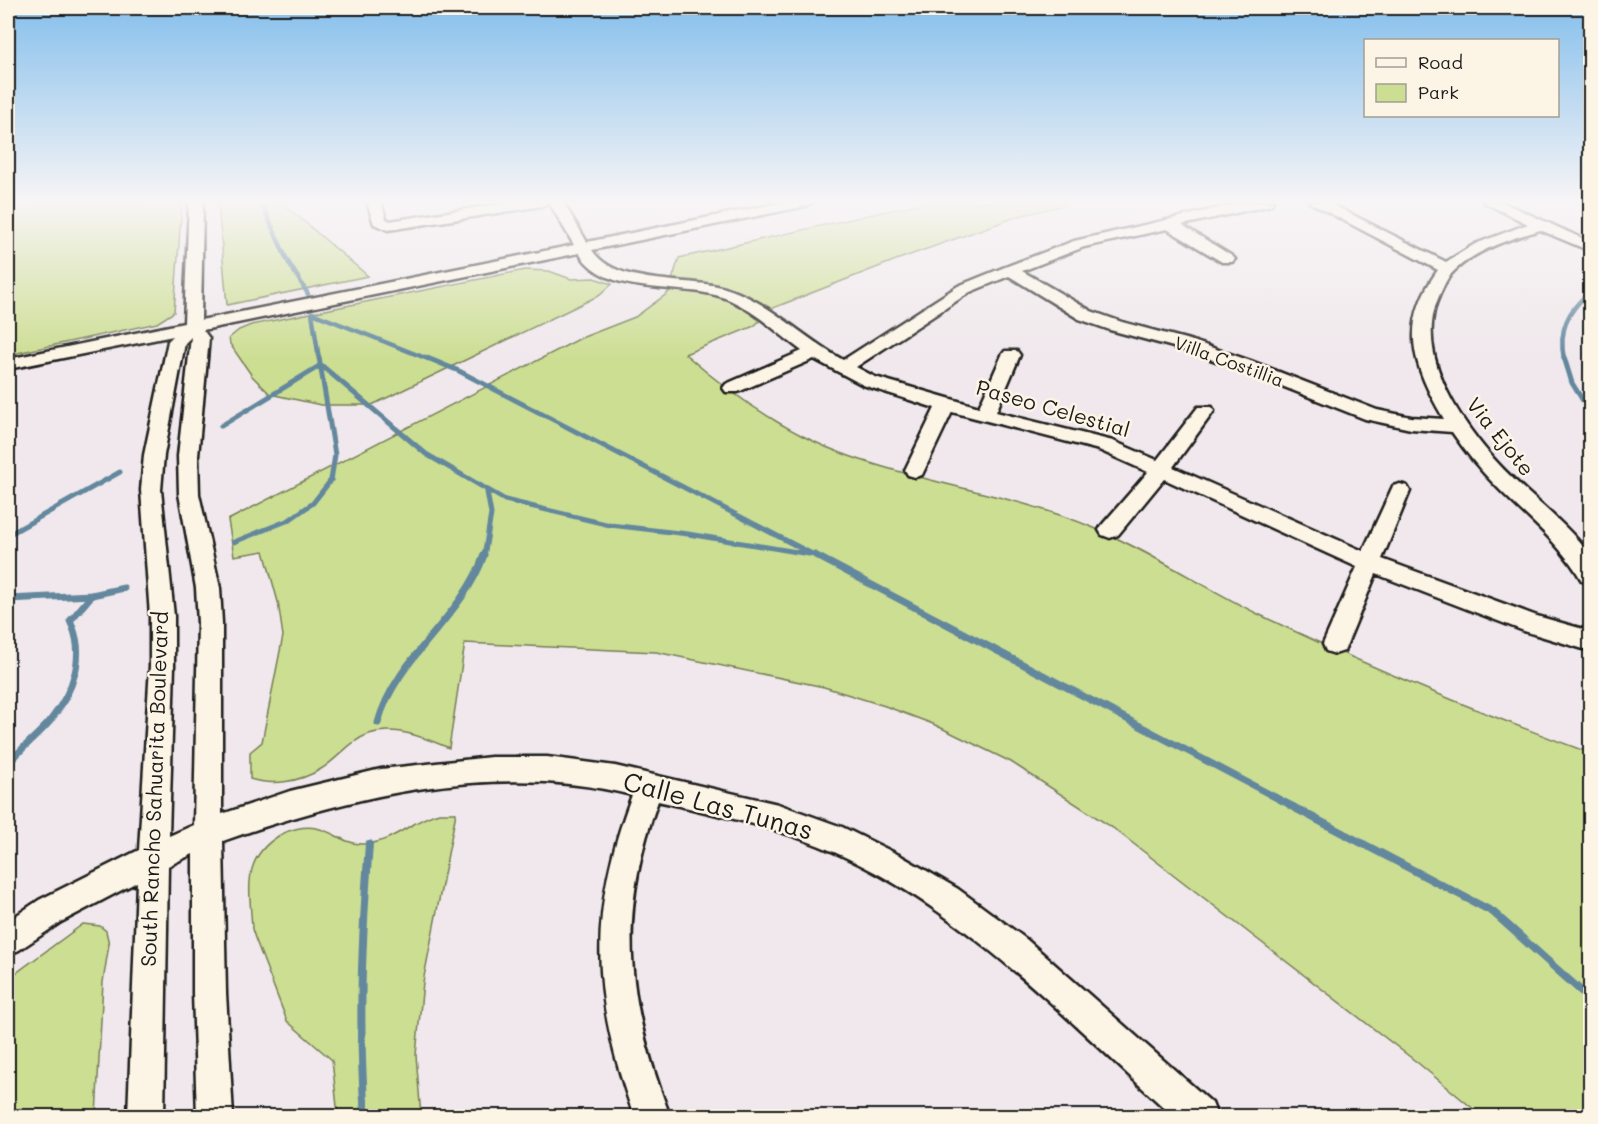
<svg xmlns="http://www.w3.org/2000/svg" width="1598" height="1124" viewBox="0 0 1598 1124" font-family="Mali,sans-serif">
<rect width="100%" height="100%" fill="#f0e8ec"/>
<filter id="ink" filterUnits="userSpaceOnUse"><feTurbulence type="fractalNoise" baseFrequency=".0167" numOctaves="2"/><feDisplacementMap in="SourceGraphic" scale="12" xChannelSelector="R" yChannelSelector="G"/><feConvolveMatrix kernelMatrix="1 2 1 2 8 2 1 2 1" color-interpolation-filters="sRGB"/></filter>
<g filter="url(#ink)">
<g fill="#ccde92" stroke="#747d57" stroke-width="1.5">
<path d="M8,202h174l-8,110 -17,11 -149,32z"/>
<path d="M218,202h63l87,74 -141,29z"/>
<path d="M926,202h151l-58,14 -123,44 -123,48 -19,18 -69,28c49,43 102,80 164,102 81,29 167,39 245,72 57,24 109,59 164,86 108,52 220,98 332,139v363h-108l-64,-53 -305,-235 -102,-66 -78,-38 -48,-18 -61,-19 -168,-35 -191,-9 -16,105c-24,-10 -53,-23 -80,-14 -20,7 -31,25 -48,35 -21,13 -48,17 -71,10v-27l12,-10 21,-106 -5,-34 -14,-51 -30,5 -6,-36 353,-182 54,-21 33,-24 11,-35z"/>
<path d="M525,270l24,1 22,8 23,-1 18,6 -12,11 -228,110h-51l-51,-11 -18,-18 -22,-32 -1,-6 10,-8 12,-5z"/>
<path d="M439,813h17l-33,169 -7,73 5,61h-83l-6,-56 -45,-39 -32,-83 -3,-9c-2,-41 -11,-70 28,-94 10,-6 24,-9 36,-7 17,3 30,17 47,16 31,-1 48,-24 76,-31z"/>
<path d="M83,924l17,2 6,5 3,13 -6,38 -7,134h-88v-137z"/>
</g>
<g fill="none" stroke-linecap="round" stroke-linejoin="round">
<g stroke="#63879d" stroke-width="4.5">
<path d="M261,202l26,58 21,34"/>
<path d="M312,313l116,46"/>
<path d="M312,313l7,46"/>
<path d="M1564,359c-6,-29 4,-49 26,-67"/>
</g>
<g stroke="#63879d" stroke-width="5">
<path d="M425,357l34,14 359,186"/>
<path d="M1564,357l8,26 18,29"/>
<path d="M221,426l100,-61 105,89 79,46 105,25 78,9 121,20"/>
<path d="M8,535l112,-63"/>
<path d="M234,542l55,-22 24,-17 18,-23 4,-25 -16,-98"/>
<path d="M484,557l7,-43 -4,-22"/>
</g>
<g stroke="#63879d" stroke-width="7">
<path d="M815,555l479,252"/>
<path d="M8,599l84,-4 32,-7"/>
<path d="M378,723c17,-65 84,-104 106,-168"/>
<path d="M8,765c12,-17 29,-28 42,-44 23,-29 37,-66 20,-100l22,-26"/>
</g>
<g stroke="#63879d" stroke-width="8">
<path d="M1291,806l202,106 97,87"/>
<path d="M8,851l2,5 -2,29"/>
<path d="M365,1116c-7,-91 -3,-181 4,-272"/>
</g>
<defs>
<g id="minor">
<path d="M189,202h14l-2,118 373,-75 -25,-43h14l24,40 197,-40h29l-7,4 -214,44c23,35 88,28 125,36 47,10 84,51 126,74l115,-74 47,-19 69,-26 172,-39h27l-2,3 -89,20 50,31 3,3 -3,3h-10l-55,-33 -83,18 -62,24 69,40 31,11 71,19 58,20 126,49 34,7 33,2c-32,-54 -45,-95 -6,-149l-129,-68h18l119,60 29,-18 53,-20 -45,-22h19l88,40v9l-50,-21c-30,9 -63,19 -86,41 -7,6 -10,15 -14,23 -27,57 17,123 54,165 30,34 69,60 96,96v28l-8,-2c-22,-39 -56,-64 -86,-95 -17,-17 -31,-35 -44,-54l-41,-3 -46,-10 -126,-50 -58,-20 -71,-19 -31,-11 -70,-43 -39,16 -114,75 19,10 104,30 23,-52 3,-4h12l3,4 -24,57 117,29 44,19 41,-53h14l2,4 -41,56 190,84 30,-65 7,-2 7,2 3,5 -28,68 155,57 53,15v20l-66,-20 -148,-57 -32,77 -9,3 -9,-3 -3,-7 34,-77 -193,-88 -46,56 -8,3 -8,-3 -3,-5 3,-5 46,-53 -49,-22 -147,-38 -30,63 -7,2 -7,-2 -3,-5 30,-62 -72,-23 -49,-26 -76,33h-12l-3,-4 3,-4 76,-33c-23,-17 -46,-39 -72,-51 -45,-20 -121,1 -151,-47l-376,77 6,8 -11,118 1,38 21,94 2,35v191l68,-23 91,-22 110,-12h56l68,9 163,38 64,23 59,29 57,33 68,50 186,164 5,13h-44c-108,-98 -214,-213 -353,-270 -52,-21 -107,-32 -162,-45 -42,116 -31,202 12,315h-36c-42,-118 -47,-203 -2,-321 -136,-34 -280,0 -409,46l3,152 7,123h-36l-4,-123v-139l-25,12 -4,250h-36l9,-234 -76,40 -42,28 -11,5v-34l31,-21 100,-50 11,-184v-50l-9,-126 3,-35 24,-114 5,-5 -165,33v-10l176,-36zM191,337l-13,119 1,38 17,94 2,35 -4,202 -25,11 5,-170v-50l-13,-126 3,-35 21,-112z"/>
<path d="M367,202h14l5,17 4,2 123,-19h36l-7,4 -154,24 -14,-6z"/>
</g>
</defs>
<use href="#minor" stroke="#1c1c1c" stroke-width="5"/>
<use href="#minor" fill="#fcf5e5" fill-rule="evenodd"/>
</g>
</g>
<linearGradient id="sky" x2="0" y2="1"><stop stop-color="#85bfec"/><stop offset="0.56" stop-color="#f8f5f6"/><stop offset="1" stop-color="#f8f5f6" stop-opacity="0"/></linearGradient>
<rect width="1598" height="360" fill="url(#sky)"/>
<g text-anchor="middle" stroke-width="5" stroke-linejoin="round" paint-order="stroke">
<g font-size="18" fill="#1c1c1c" stroke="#fcf5e5">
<text transform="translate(1229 362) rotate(20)" y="6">Villa Costillia</text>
</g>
<g font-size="21" fill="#1c1c1c" stroke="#fcf5e5">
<text transform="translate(1053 409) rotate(16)" y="7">Paseo Celestial</text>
<text transform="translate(1500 437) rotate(51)" y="7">Via Ejote</text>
<text transform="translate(155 789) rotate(-88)" y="7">South Rancho Sahuarita Boulevard</text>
</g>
<g font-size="26" fill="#1c1c1c" stroke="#fcf5e5">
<text transform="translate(718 806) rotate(15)" y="9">Calle Las Tunas</text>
</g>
</g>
<rect width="1598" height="1124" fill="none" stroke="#fcf5e5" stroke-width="30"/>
<rect x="15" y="15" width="1568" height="1094" fill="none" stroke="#1c1c1c" stroke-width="2" filter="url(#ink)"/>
<rect x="1364" y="39" width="195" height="78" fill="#fcf5e5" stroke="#a29e95" stroke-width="1.5"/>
<rect x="1376" y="58" width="30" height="9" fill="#fcf5e5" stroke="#a29e95" stroke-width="1.5"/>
<text x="1418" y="69" font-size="18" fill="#1c1c1c">Road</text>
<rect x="1376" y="84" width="30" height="18" fill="#ccde92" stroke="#a29e95" stroke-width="1.5"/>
<text x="1418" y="99" font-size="18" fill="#1c1c1c">Park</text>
</svg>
